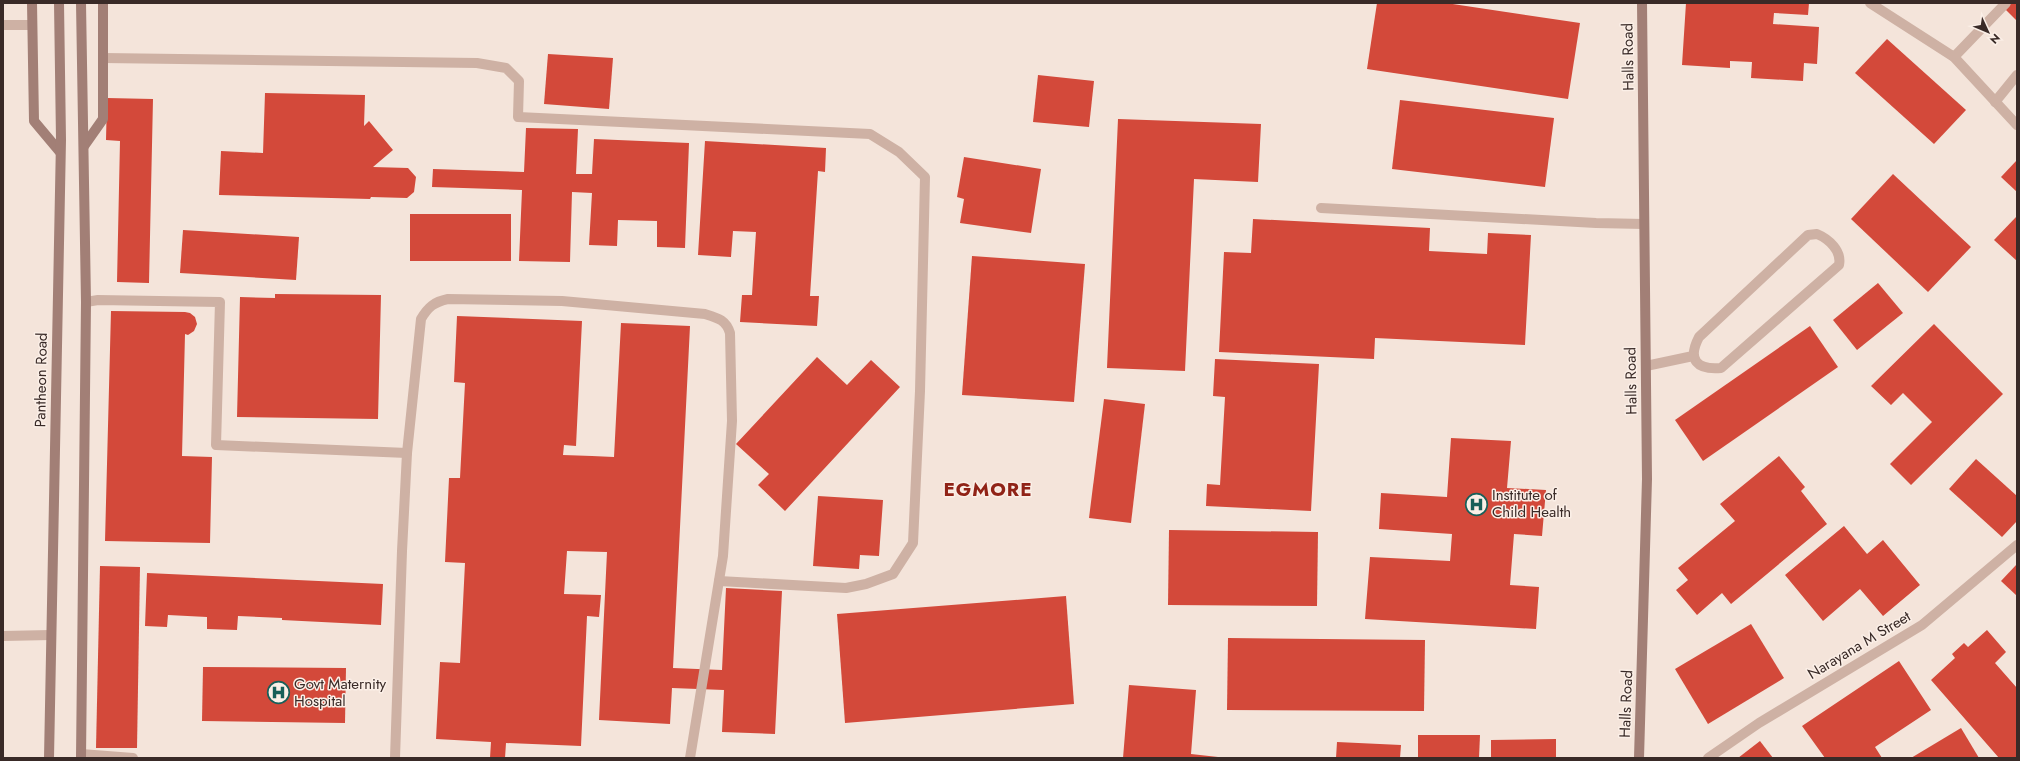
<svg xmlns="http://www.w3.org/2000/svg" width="2020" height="761" viewBox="0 0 2020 761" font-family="Jost,sans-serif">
<rect width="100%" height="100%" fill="#f4e4da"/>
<g fill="#d3493a">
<path d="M1377,3h69l134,20 -12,76 -201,-30z"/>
<path d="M1686,3h123l-1,12 -34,-2 -1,11 46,3 -2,37 -13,-1 -1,18 -52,-3 1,-16 -22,-1v7l-48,-3z"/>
<path d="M2009,3h8v18l-13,-13z"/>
<path d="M1887,39l79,71 -32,34 -79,-71z"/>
<path d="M548,54l65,4 -4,51 -65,-5z"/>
<path d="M1038,75l56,6 -5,46 -56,-5z"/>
<path d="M265,93l100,2 -1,31 5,-5 24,29 -20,17 35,1 8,9 -2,15 -7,6 -36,-1 -1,2 -151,-4 2,-44 42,2z"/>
<path d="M107,98l46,1 -4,184 -32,-1 3,-141 -14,-1z"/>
<path d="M1400,100l154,18 -9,69 -153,-18z"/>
<path d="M1118,119l143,5 -3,58 -64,-3 -9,192 -78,-3z"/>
<path d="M526,128l52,1 -2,45h16l2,-35 95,4 -4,105 -28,-1v-26l-39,-1 -1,26 -28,-1 3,-52 -20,-1 -2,70 -51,-1 3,-71 -90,-3 1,-18 91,3z"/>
<path d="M705,141l121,7 -1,24 -7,-1 -8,125h9l-2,30 -77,-4 2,-27h10l4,-63 -23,-1 -2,26 -33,-2z"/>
<path d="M964,157l77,12 -10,64 -71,-10 4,-24 -7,-2z"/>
<path d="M2017,160v32l-16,-15z"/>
<path d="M1893,174l78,73 -43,45 -77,-73z"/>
<rect x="410" y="214" width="101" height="47"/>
<path d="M2017,216v45l-23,-21z"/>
<path d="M1253,219l177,9 -1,23 58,3 1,-21 43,2 -6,110 -150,-7 -1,21 -155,-7 5,-100 27,1z"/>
<path d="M183,230l116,7 -3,43 -116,-7z"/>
<path d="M972,256l113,8 -11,138 -112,-7z"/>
<path d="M1878,283l25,30 -46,37 -24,-30z"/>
<path d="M275,294l106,1 -3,124 -141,-2 3,-120 35,1z"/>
<path d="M111,311l74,1 5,1 5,4 2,7 -3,7 -6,4 -3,-1 -3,122 30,1 -2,86 -105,-2z"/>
<path d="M457,316l125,5 -6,125 -12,-1 -1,10 29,1 22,1 7,-134 69,3 -17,342 49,2 4,-82 56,3 -7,143 -53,-2 2,-42 -52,-2 -2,36 -71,-4 8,-168 -40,-1 -3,43 37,1 -2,22 -12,-1 -6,130 -75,-3 -1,15h-15l1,-16 -55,-3 4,-77 20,1 5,-100 -20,-1 4,-84h11l5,-95 -11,-1z"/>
<path d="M1934,324l69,70 -92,91 -21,-21 42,-42 -29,-29 -12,12 -20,-19z"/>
<path d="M1810,326l28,41 -135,94 -28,-41z"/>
<path d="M817,357l30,28 24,-25 29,27 -115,124 -27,-26 11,-11 -33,-30z"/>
<path d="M1215,359l104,5 -8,147 -105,-5 1,-22 13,1 5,-88 -12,-1z"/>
<path d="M1104,399l41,5 -14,119 -42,-5z"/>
<path d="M1451,438l60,3 -4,47 39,2 -4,46 -28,-2 -4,51 29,2 -3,42 -171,-10 5,-62 80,4 2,-27 -73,-5 2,-36 66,4z"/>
<path d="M1779,456l26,31 -4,4 26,33 -96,80 -9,-11 -25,22 -21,-25 12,-10 -10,-12 57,-47 -15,-17z"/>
<path d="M1976,459l41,37v25l-15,16 -53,-48z"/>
<path d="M818,496l65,4 -4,56 -19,-1 -1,14 -46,-3z"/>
<path d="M1844,526l23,28 16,-14 37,45 -37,31 -23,-27 -37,32 -38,-46z"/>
<path d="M1169,530l149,2 -1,74 -149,-1z"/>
<path d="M2017,564v32l-16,-15z"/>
<path d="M100,566l40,1 -3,181h-41z"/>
<path d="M147,573l236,11 -2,41 -99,-5v-2l-44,-2 -1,14 -30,-1v-12l-39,-2 -1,12 -22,-1z"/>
<path d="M1066,596l8,108 -229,19 -8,-109z"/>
<path d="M1751,624l33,54 -76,46 -33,-55z"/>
<path d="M1987,630l19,22 -11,11 22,25v70h-18l-68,-78 24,-22 -3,-4 12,-11 4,4z"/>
<path d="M1228,638l197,2 -1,71 -197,-1z"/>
<path d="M1899,661l32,49 -56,37 7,11h-57l-23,-32z"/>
<path d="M203,667l143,1 -1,55 -143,-2z"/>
<path d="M1129,685l67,5 -5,64 36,4h-104z"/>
<path d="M1961,728l18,30h-68z"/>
<path d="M1418,735h62l-1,23h-61z"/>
<path d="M1556,739v19h-65v-18z"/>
<path d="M1760,741l13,17h-35z"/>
<path d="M1337,742l64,3 -1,13h-64z"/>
</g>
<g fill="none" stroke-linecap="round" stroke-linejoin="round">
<g stroke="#ceb1a4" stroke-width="10">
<path d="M103,58l374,5 29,5 13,13 -1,36 352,17 29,18 26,25 -5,214 -7,152 -20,31 -27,10 -20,4 -127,-7"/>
<path d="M1321,208l275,15 48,1"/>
<path d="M1817,234c12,5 25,17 22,31l-118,103c-24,2 -34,-8 -22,-31l109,-102z"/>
<path d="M86,302l12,-2 122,2 -4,143 191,8"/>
<path d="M1646,366l47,-10"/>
<path d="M3,636l48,-1"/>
<path d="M81,754l52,4"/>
<path d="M395,758l7,-207 5,-98 14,-134c7,-12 13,-17 27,-20l114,2 143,13c13,4 21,6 25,19l2,88 -9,135 -33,202"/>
</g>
<g stroke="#ceb1a4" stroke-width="10">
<path d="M1870,3l84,54 63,68"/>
<path d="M3,25h29"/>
<path d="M1954,57l52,-54"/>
<path d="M1995,102l22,-27"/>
<path d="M1708,758l51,-35 163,-98 95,-80"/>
</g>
<g stroke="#a27f76" stroke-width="10">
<path d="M32,3l2,118 26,31"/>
<path d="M84,146l19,-27v-116"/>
<path d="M49,758l12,-618 -2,-137"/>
<path d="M81,758l5,-456 -5,-299"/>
<path d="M1639,758l8,-279 -5,-476"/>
</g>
</g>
<defs>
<symbol id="hospital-ring" viewBox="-11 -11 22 22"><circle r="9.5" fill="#fbefe7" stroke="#185f59" stroke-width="1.5"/><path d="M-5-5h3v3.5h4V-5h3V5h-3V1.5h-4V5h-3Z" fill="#185f59"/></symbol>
</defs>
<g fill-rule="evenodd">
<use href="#hospital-ring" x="1464" y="492" width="25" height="25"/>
<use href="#hospital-ring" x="266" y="680" width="25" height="25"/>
</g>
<g text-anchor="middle" stroke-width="3" stroke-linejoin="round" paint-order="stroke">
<g font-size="15" fill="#392a27" stroke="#fbefe7">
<text transform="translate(1628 57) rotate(-91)" y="5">Halls Road</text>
<text transform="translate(41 380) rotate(-89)" y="5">Pantheon Road</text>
<text transform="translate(1631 381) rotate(-91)" y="5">Halls Road</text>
<text transform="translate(1859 645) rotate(-31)" y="5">Narayana M Street</text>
<text transform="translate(1626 704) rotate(-88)" y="5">Halls Road</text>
</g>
<g font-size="15" fill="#392a27" stroke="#fbefe7" text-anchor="start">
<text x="1492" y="500">Institute of<tspan x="1492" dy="17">Child Health</tspan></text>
<text x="294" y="689">Govt Maternity<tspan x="294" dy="17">Hospital</tspan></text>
</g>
<g font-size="19" font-weight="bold" letter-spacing="1" fill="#902317" stroke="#fbefe7">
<text x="988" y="496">EGMORE</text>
</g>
</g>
<rect width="2020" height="761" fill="none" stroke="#392a27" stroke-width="8"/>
<g transform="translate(1988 32) rotate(134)" stroke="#fbefe7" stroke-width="3" paint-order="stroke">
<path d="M0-3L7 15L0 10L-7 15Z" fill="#392a27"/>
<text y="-6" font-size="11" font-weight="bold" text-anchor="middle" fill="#392a27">N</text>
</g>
</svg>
